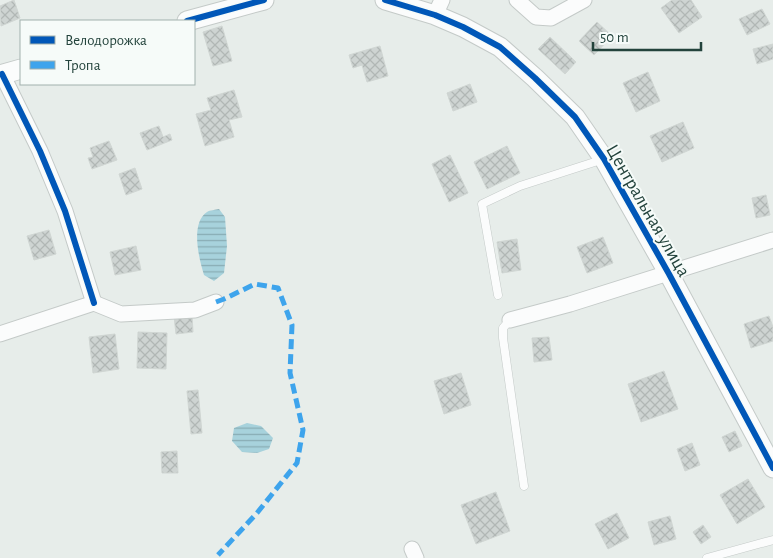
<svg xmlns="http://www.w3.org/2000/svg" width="773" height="558" viewBox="0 0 773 558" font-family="'Alegreya Sans',sans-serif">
<defs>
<pattern id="water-rules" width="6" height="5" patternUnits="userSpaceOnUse" patternTransform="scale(1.25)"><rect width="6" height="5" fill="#a7d2dc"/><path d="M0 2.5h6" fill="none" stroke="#88acb4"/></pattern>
<pattern id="building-cross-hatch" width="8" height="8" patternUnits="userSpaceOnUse" patternTransform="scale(1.25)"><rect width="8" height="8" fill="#ced4d2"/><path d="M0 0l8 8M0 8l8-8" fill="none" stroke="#b1b7b5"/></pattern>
</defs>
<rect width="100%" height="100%" fill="#e7edea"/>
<g fill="url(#water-rules)">
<path d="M219,209l6,8 2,29 -3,27 -10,8 -10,-6c-5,-16 -14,-52 3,-63 3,-2 9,-2 12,-3z"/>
<path d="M247,423l14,3 12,12 -4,11 -12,4 -15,-1 -10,-11 2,-13z"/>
</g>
<g fill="url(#building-cross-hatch)" stroke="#d0d6d3">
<path d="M14,0l6,18 -19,8 -1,-20z"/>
<path d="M672,0h19l11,17 -23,16 -18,-25z"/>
<path d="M762,9l8,15 -23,11 -8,-16z"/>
<path d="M597,22l15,14 -18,19 -15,-14z"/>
<path d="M222,26l10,35 -19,5 -10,-34z"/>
<path d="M550,37l26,25 -11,12 -27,-25z"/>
<path d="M773,44v15l-16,5 -4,-15z"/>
<path d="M380,46l8,30 -21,6 -5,-17 -9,3 -4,-13z"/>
<path d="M648,72l12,29 -24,11 -13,-29z"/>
<path d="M470,84l7,18 -24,9 -6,-18z"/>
<path d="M234,90l8,27 -13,3 5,17 -29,9 -9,-32 15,-4 -4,-12z"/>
<path d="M683,122l11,26 -32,14 -12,-26z"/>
<path d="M159,126l4,11 7,-3 2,6 -25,10 -7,-17z"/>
<path d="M109,141l8,19 -25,9 -4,-11 5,-1 -3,-9z"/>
<path d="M507,146l13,27 -33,16 -13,-27z"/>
<path d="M450,155l18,38 -19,9 -17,-38z"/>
<path d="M135,168l7,21 -16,6 -7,-21z"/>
<path d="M766,195l4,20 -14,3 -4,-20z"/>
<path d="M49,230l7,24 -22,6 -7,-24z"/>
<path d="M603,237l10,26 -26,10 -10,-26z"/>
<path d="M517,239l4,31 -19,3 -5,-31z"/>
<path d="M136,246l5,24 -26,5 -5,-23z"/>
<path d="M192,315l1,17 -17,2 -2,-18z"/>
<path d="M769,316l4,11v14l-22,7 -7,-24z"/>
<path d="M138,332l29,1 -1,36 -29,-1z"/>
<path d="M115,334l4,35 -26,4 -4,-36z"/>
<path d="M549,337l3,23 -18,2 -2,-24z"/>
<path d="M664,371l14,38 -37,13 -13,-38z"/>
<path d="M461,373l10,32 -27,9 -10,-33z"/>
<path d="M198,390l4,43 -11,1 -4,-43z"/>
<path d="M735,431l7,15 -13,6 -7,-15z"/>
<path d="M692,443l8,22 -15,6 -8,-22z"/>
<path d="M177,451l1,22h-16l-1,-21z"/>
<path d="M748,479l17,28 -28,17 -17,-29z"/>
<path d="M496,492l14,39 -34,13 -15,-39z"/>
<path d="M617,513l12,25 -21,11 -13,-25z"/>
<path d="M670,516l6,23 -22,6 -6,-23z"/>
<path d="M703,525l8,12 -10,7 -8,-12z"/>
</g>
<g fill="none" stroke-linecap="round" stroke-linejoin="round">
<defs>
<g id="service">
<path d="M498,295l-16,-91 38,-18 84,-27"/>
<path d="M510,320l-7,8v10l21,148"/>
<path d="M707,558l66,-18"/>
</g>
<g id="minor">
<path d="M517,0l19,17 15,1 33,-18"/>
<path d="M435,15l7,-15"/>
<path d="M2,74l38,77 25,60 29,92"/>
<path d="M510,320l60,-16 203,-64"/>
<path d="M0,334l94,-31 27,11 74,-4 21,-8"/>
<path d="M412,549l4,9"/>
</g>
<g id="tertiary">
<path d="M385,0l50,15 28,12 37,20 35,31 40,39 29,42 65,115 104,194"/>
<path d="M187,21l77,-21"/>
<path d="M0,75l21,-6"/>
</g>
</defs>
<use href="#service" stroke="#c4cac8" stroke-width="9"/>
<use href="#minor" stroke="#c4cac8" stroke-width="17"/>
<use href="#tertiary" stroke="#c4cac8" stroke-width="21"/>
<use href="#service" stroke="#fbfcfc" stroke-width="8"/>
<use href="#minor" stroke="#fbfcfc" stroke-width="15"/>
<use href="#tertiary" stroke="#fbfcfc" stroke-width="19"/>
<path stroke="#3ea4ec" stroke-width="5" stroke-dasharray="10 5" stroke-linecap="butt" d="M216,302l8,-3 31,-15 23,4 14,37 -2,48 13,57 -6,33 -40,50 -39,42"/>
<defs>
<g id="cycleway">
<path d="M385,0l50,15 28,12 37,20 35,31 40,39 29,42 65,115 104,194"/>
<path d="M187,21l77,-21"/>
<path d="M2,74l38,77 25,60 29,92"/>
</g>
</defs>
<use href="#cycleway" stroke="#f6fbf9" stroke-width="9"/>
<use href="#cycleway" stroke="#0057b8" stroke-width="6"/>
</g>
<g text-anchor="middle" stroke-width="4" stroke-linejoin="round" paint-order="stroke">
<g font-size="19" fill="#23433c" stroke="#f6fbf9">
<text transform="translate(649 210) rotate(60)" y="7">Центральная улица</text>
</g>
</g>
<rect x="20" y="20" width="175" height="65" fill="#f6fbf9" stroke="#a2b1ad"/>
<rect x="30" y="36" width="25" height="8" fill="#0057b8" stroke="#a2b1ad"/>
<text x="65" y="45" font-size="15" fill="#23433c">Велодорожка</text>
<rect x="30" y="61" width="25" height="8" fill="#3ea4ec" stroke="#a2b1ad"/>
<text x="65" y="70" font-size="15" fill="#23433c">Тропа</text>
<path d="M593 42v8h108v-8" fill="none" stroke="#23433c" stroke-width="2.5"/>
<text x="600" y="42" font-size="15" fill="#23433c" stroke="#f6fbf9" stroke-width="4" paint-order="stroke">50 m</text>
</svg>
